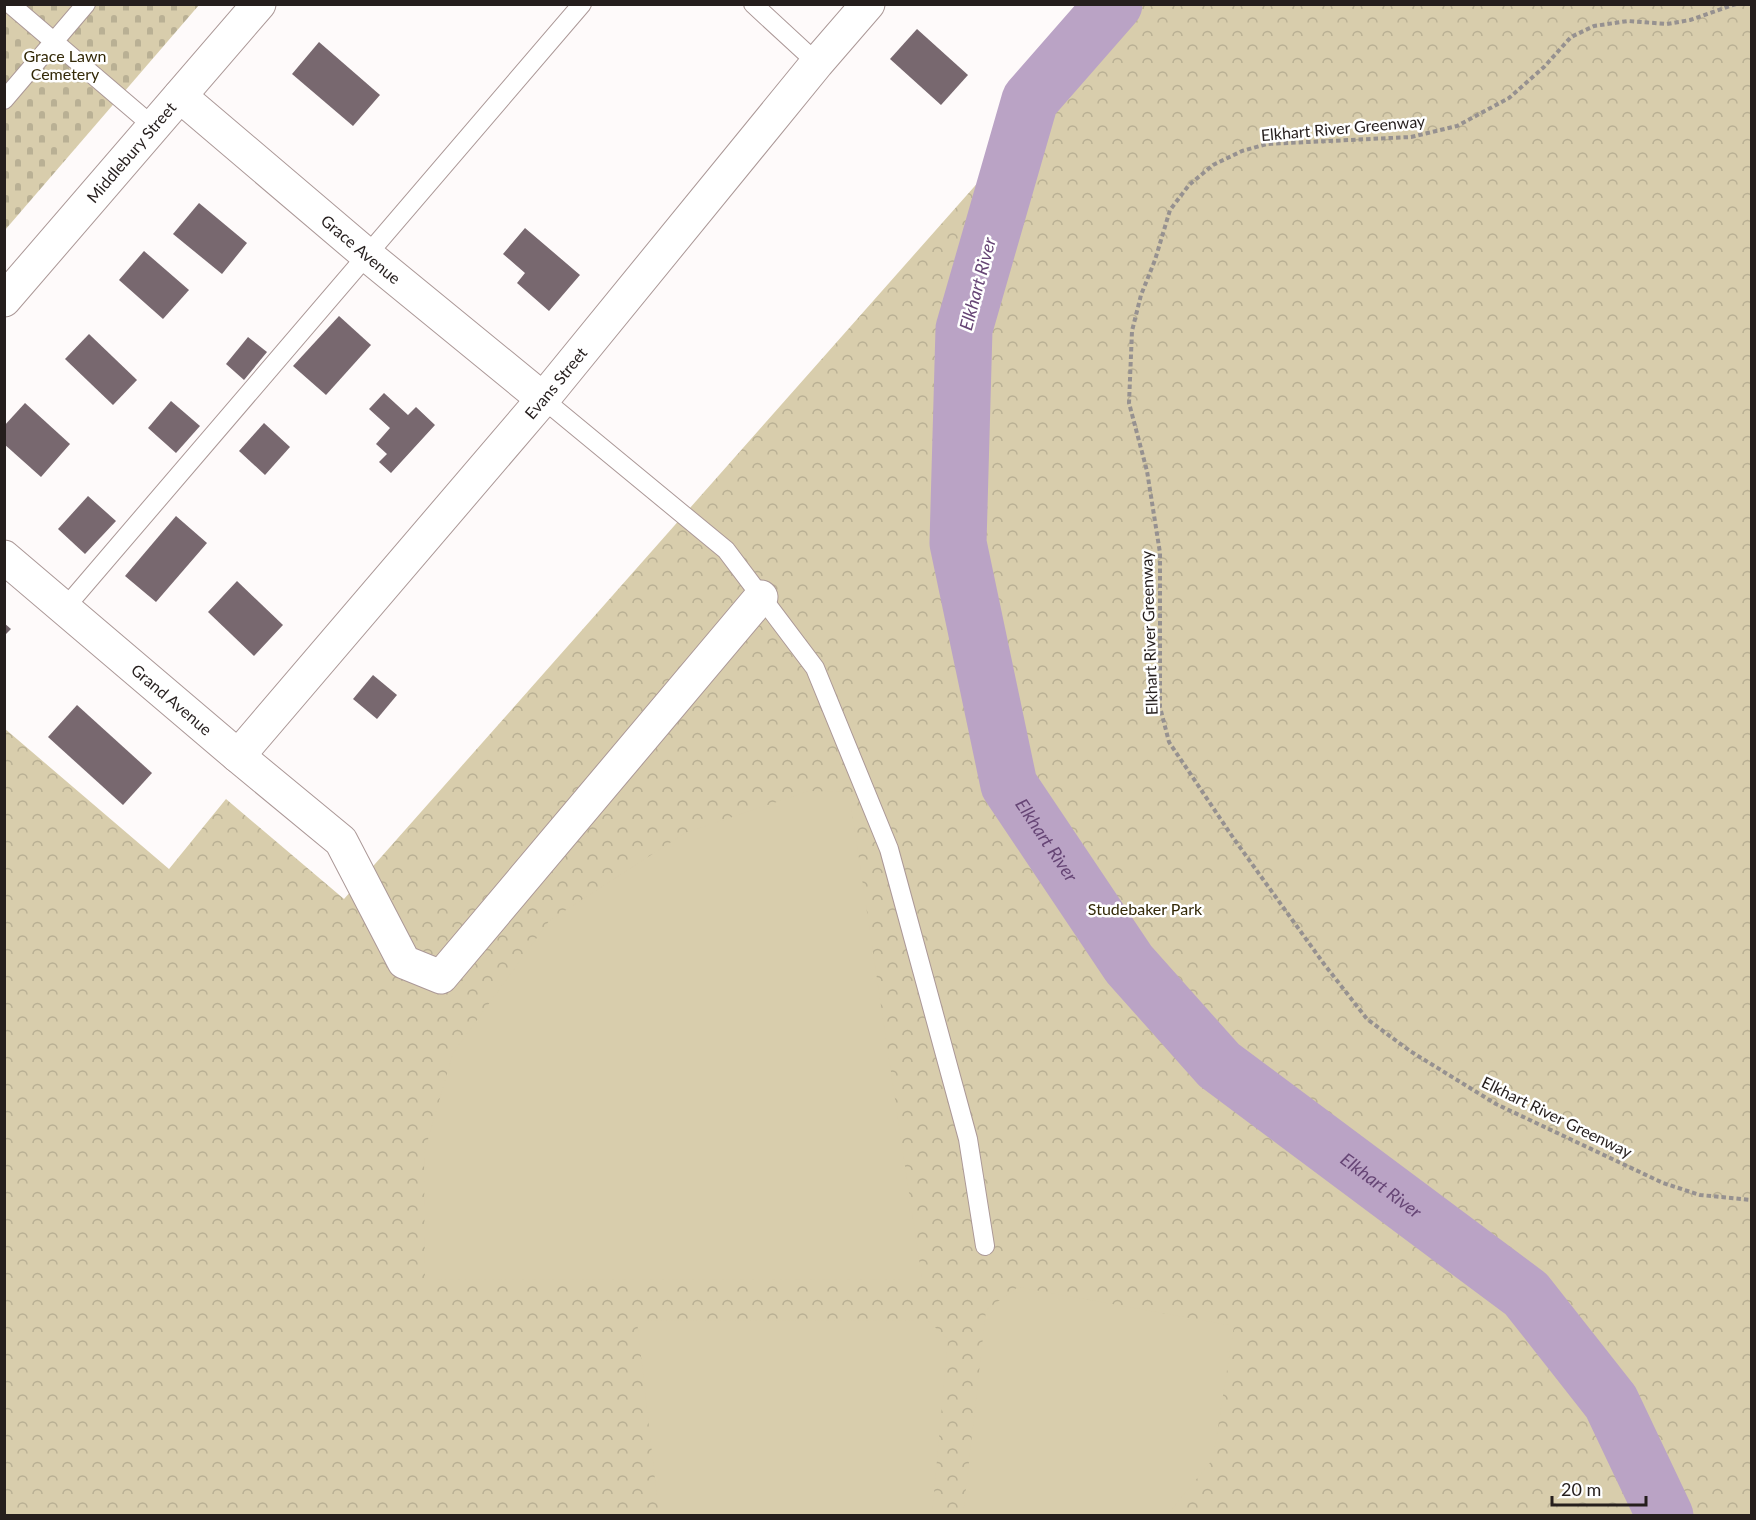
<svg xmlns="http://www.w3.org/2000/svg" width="1756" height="1520" viewBox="0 0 1756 1520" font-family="Lato,sans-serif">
<defs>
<pattern id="cemetery-stones" width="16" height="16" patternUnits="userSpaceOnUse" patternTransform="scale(1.5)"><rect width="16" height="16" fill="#d8cdac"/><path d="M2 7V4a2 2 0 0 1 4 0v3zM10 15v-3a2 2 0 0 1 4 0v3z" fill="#b9b094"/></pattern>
<pattern id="park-crowns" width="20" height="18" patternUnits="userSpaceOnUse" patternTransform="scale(1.5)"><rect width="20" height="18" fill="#d8cdac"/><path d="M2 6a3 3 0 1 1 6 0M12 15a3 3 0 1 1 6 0" fill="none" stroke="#b9b094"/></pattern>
</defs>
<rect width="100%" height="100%" fill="#fefafa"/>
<path fill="url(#cemetery-stones)" d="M5,5h194l-194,225z"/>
<path fill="url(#park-crowns)" d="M1135,5h616v1510h-1746l-1,-787 165,141 57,-70 118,100z"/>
<g fill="#d8cdac">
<path d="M809,791l40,1 73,487 -497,1 -1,-127 29,-100 96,-132 136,-88z"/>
<path d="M1018,1287l216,39 -21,133 -46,56h-204l23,-205z"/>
<path d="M927,1320l21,19 -16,176h-273l-22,-194z"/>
</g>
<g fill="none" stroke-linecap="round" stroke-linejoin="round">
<path stroke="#baa3c5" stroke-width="57" id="s1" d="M1114,4l-84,96 -66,229 -6,214 51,242 120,179 90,101 307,229 85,108 54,114"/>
</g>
<g fill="#78686f">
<path d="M917,29l51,46 -27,30 -51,-46z"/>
<path d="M319,42l61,53 -27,31 -61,-52z"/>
<path d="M199,203l48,40 -25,31 -49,-40z"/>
<path d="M525,228l55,47 -31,36 -32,-28 8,-10 -22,-19z"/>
<path d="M144,251l45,39 -26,29 -44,-39z"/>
<path d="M339,316l32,29 -45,50 -33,-29z"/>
<path d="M89,334l48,46 -24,25 -48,-46z"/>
<path d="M248,337l19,15 -23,28 -18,-16z"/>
<path d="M384,393l24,22 8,-8 19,18 -44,48 -12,-11 8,-8 -11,-10 14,-16 -21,-19z"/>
<path d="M171,401l29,25 -24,27 -28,-25z"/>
<path d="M25,403l45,41 -29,33 -37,-33v-18z"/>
<path d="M264,423l26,24 -25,28 -26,-24z"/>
<path d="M88,496l28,25 -31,33 -27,-25z"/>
<path d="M176,516l31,27 -51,59 -31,-26z"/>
<path d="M237,581l46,44 -29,31 -46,-44z"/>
<path d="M4,623l7,6 -7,7z"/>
<path d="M373,675l24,20 -20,24 -24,-20z"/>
<path d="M77,705l75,68 -29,32 -75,-68z"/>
</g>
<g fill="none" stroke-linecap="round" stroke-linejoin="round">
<defs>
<g id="service">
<path d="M10,4l144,123"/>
<path d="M753,4l64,59"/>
<path d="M4,100l82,-96"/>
<path d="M543,399l183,151 89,118 74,181 79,290 17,107"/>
<path d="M64,609l518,-605"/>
</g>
<g id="minor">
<path id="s2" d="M180,96l187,159 176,144"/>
<path id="s3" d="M4,557l234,199 103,85 63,121 37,15 320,-380"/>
<path id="s4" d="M238,756l305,-357 274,-336 51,-59"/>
</g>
<g id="tertiary">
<path id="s5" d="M4,300l255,-296"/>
</g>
</defs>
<use href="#service" stroke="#ab9897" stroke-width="20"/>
<use href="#minor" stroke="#ab9897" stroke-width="35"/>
<use href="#tertiary" stroke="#ab9897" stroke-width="35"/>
<path stroke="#969190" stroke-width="4" stroke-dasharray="4.5 3" stroke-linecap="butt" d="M1736,4l-46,16 -23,4 -39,-3 -34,5 -23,11 -27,30 -35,31 -52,28 -46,11 -144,7 -25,7 -29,14 -24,20 -19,25 -15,50 -14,35 -9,36 -3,72 18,68 13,82v154l9,35 65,97 90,125 43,55 43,32 86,53 167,79 37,12 52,5"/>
<use href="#service" stroke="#fff" stroke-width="18"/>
<use href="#minor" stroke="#fff" stroke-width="33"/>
<use href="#tertiary" stroke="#fff" stroke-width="33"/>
</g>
<g text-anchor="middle" stroke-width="5" stroke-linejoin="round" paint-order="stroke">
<g font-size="16" fill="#332907" stroke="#fff">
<text x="65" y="62">Grace Lawn<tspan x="65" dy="18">Cemetery</tspan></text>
<text x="1145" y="915">Studebaker Park</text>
</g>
<g font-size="16" fill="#251e1d" stroke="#fff">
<text transform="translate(1343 128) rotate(-5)" y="6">Elkhart River Greenway</text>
<text dy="6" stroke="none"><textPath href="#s5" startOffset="195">Middlebury Street</textPath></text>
<text dy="6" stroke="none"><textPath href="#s2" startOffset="237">Grace Avenue</textPath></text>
<text dy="6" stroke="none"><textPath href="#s4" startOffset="490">Evans Street</textPath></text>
<text transform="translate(1149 633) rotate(-92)" y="6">Elkhart River Greenway</text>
<text dy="6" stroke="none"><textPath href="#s3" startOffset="220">Grand Avenue</textPath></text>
<text transform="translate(1557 1117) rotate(26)" y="6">Elkhart River Greenway</text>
</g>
<g font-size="18" font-style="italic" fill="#664575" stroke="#fff">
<text transform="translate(978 284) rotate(-75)" y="6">Elkhart River</text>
<text dy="6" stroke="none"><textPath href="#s1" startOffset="894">Elkhart River</textPath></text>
<text dy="6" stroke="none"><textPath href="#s1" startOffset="1380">Elkhart River</textPath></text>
</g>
</g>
<rect width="1756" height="1520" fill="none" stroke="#251e1d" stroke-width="12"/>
<path d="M1552 1496v9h94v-9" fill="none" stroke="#251e1d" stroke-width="3"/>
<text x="1561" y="1496" font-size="18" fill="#251e1d" stroke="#ffffff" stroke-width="4.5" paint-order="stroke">20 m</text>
</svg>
